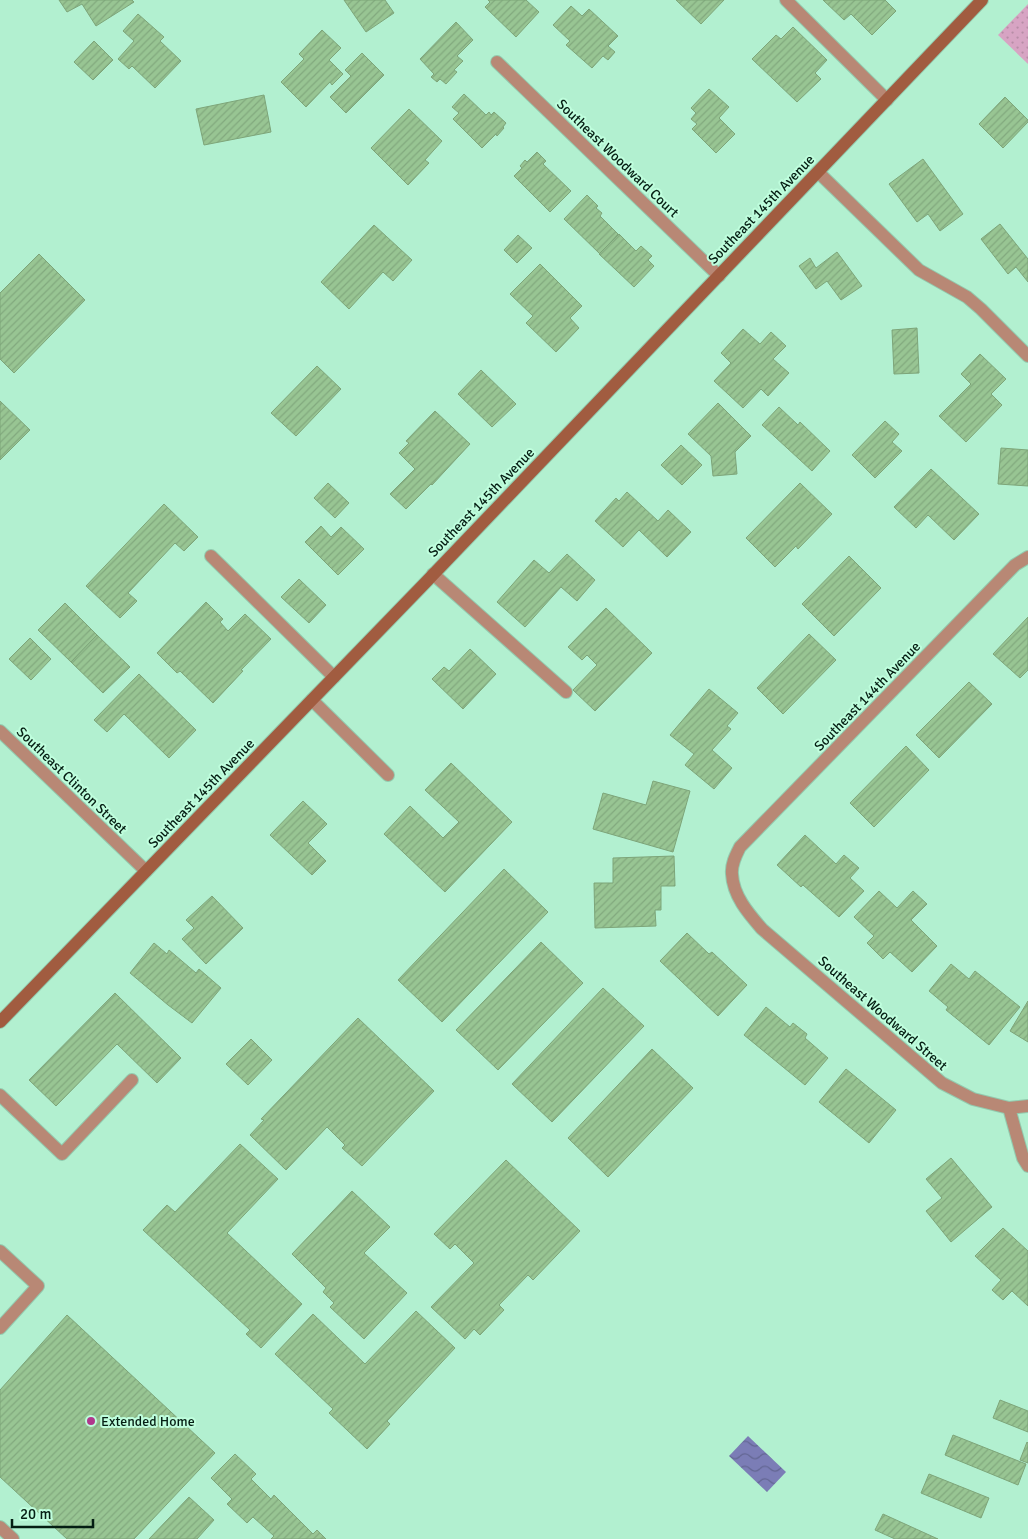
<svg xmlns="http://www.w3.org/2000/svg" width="1028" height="1539" viewBox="0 0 1028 1539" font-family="Signika,sans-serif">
<defs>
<pattern id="grass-dots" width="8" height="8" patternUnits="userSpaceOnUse" patternTransform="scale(1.25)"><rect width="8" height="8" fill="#d7a4c3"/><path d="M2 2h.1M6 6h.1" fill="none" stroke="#b78da7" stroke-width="1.8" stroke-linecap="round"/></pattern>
<pattern id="water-waves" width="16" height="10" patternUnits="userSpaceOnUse" patternTransform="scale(1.25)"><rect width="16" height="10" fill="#7b7db6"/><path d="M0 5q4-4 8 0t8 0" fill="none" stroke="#636693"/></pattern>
<pattern id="building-hatch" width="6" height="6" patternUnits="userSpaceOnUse" patternTransform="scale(1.25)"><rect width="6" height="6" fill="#98c593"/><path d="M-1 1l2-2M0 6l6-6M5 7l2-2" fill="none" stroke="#82a97e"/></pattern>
</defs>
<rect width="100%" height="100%" fill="#b2f0d0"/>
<path fill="url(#grass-dots)" d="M1028,4v60l-30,-29z"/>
<path fill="url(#water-waves)" d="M748,1436l38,36 -19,20 -38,-36z"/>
<g fill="url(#building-hatch)" stroke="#7da579">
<path d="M59,0h73l2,2 -38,24 -14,-22 -15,8z"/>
<path d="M344,0h41l9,13 -28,19z"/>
<path d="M488,0h38l13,12 -23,25 -31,-30 5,-5z"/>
<path d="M676,0h48l-23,24z"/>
<path d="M823,0h62l11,11 -24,24 -21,-21 -7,6z"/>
<path d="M571,6l11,10 7,-7 29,27 -10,10 7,6 -7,8 -5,-4 -11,12 -26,-23 4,-4 -17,-16z"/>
<path d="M138,14l26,23 -4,4 21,20 -26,27 -23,-22 -3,3 -11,-10 16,-18 -11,-10z"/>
<path d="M456,22l17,18 -16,16 6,5 -9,9 3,2 -11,12 -6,-5 -3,3 -6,-5 3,-3 -14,-15z"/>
<path d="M793,27l34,33 -12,13 6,6 -24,23 -45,-43 24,-24 5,4z"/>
<path d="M322,30l19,18 -12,12 14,14 -11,11 -2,-3 -24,25 -25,-25 23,-23 -5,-5z"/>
<path d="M94,41l19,19 -20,20 -19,-18z"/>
<path d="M362,53l22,22 -38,38 -16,-16 21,-21 -6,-6z"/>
<path d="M709,89l20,18 -10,11 16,16 -19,19 -24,-24 5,-5 -6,-5 5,-6 -5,-5z"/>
<path d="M464,94l22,21 3,-3 2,3 3,-3 12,11 -3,4 1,1 -7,8 -1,-2 -14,14 -29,-29 6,-6 -7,-6z"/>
<path d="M264,95l7,37 -67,13 -8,-36z"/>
<path d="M1005,97l23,23v2l-25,26 -24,-24z"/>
<path d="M409,109l33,32 -17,19 4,3 -21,22 -37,-37z"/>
<path d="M537,152l9,9 -3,3 28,27 -21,21 -36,-36 8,-8 -2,-2 5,-6 2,2z"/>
<path d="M923,159l40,55 -23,17 -12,-17 -11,8 -28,-38z"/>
<path d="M587,195l11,11 -2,2 6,5 -2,3 18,18 -18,20 -36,-35z"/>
<path d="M1000,224l28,35v23l-12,-15 -8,7 -27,-35z"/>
<path d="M374,225l38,35 -19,21 -10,-9 -34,37 -28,-27z"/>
<path d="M619,234l17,17 5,-5 11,10 -4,4 6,6 -20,21 -35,-33z"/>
<path d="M518,235l14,13 -15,15 -13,-13z"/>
<path d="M837,252l25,34 -21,14 -14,-19 -11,8 -17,-23 11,-8 6,10z"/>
<path d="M39,254l46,46 -71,73 -14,-14v-66z"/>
<path d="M540,264l42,42 -12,12 9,10 -23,24 -30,-29 7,-7 -23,-22z"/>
<path d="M917,328l2,45 -25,1 -2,-44z"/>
<path d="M743,329l17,15 11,-12 15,14 -13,13 16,14 -21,23 -7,-7 -18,19 -29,-27 17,-18 -10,-10z"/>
<path d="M980,354l26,25 -15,15 11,11 -36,37 -27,-26 32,-32 -10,-10z"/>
<path d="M317,366l24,23 -45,47 -25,-23z"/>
<path d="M481,370l35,34 -24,23 -34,-33z"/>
<path d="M0,401l30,29 -30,30z"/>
<path d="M718,403l33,33 -16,16 2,22 -24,2 -2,-20 -23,-22z"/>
<path d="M779,407l19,18 2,-3 30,29 -18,20 -50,-46z"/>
<path d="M435,411l35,33 -38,41 -1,-1 -25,25 -16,-15 25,-25 -16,-16 10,-10 -3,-2z"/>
<path d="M885,421l14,13 -7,8 10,9 -27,27 -23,-23z"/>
<path d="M681,445l21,20 -20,20 -21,-20z"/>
<path d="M1001,448l27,2v36l-30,-2z"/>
<path d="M931,469l48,45 -25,26 -26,-25 -12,13 -22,-21z"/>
<path d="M328,483l21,20 -14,15 -21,-20z"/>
<path d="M800,483l32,31 -34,35 -2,-3 -21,21 -29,-29z"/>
<path d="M627,492l31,29 10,-11 23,22 -24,25 -28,-27 -16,17 -28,-26 21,-23 3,3z"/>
<path d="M164,504l34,33 -14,14 -9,-8 -47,50 9,8 -17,17 -34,-32z"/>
<path d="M321,526l10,11 10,-10 23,22 -26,26 -33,-33z"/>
<path d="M567,554l28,26 -18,21 -16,-14 -36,40 -28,-25 37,-42 15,13z"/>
<path d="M849,556l32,32 -47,48 -32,-32z"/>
<path d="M299,579l27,26 -17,18 -28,-26z"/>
<path d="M206,602l17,17 -3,3 8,9 17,-17 26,25 -30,31 2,1 -30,32 -33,-32 -3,2 -20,-20z"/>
<path d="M65,603l32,32 -26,27 -33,-32z"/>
<path d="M606,608l46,45 -57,58 -22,-21 24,-25 -10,-10 -5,5 -14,-13z"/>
<path d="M1028,617v53l-8,8 -27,-24z"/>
<path d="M809,634l27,26 -53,54 -26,-26z"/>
<path d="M97,635l33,32 -27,26 -32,-31z"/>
<path d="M30,638l21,21 -20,21 -22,-21z"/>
<path d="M470,649l26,25 -33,35 -31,-30 12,-12 5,4z"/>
<path d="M139,674l57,56 -27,28 -45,-44 -17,18 -13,-12z"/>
<path d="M969,682l23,22 -53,54 -23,-23z"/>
<path d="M709,689l29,24 -11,13 4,3 -19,21 20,18 -18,21 -29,-24 9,-11 -24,-19z"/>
<path d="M906,746l23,24 -55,57 -24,-24z"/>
<path d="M451,763l61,59 -67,70 -61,-58 26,-28 33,32 16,-16 -34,-32z"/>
<path d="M653,781l37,10 -17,61 -80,-23 10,-36 43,12z"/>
<path d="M303,801l24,23 -19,19 18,18 -14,14 -42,-40z"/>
<path d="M805,835l31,29 8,-9 15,13 -9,10 14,13 -25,26 -36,-32 -2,2 -24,-22z"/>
<path d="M674,856l1,30h-14v24h-6l1,16 -61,2 -1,-45h19v-25z"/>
<path d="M504,869l44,43 -106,110 -44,-42z"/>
<path d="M879,891l18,17 16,-17 14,13 -16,16 26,26 -25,26 -22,-20 -7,7 -16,-16 7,-7 -20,-19z"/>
<path d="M212,896l31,32 -37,36 -24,-25 12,-11 -8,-8z"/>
<path d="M687,933l22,21 3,-2 35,33 -29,31 -58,-55z"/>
<path d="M541,942l42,41 -85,87 -42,-40z"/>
<path d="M154,943l13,11 2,-4 27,23 3,-4 22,19 -29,35 -24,-18 -38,-32z"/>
<path d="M951,964l18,15 6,-8 45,36 -31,38 -43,-35 2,-3 -19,-16z"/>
<path d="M603,988l41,38 -92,96 -40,-38z"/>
<path d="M115,993l66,65 -24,25 -40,-39 -61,62 -27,-26z"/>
<path d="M1028,1001v41l-18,-11z"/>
<path d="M766,1007l24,20 3,-4 14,11 -2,4 23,20 -23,27 -61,-50z"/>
<path d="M358,1018l76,73 -72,75 -20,-18 3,-3 -18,-18 -41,43 -36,-35 14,-15 -3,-1z"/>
<path d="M251,1039l21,21 -24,25 -22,-21z"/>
<path d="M652,1049l41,39 -85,89 -40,-39z"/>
<path d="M846,1069l50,41 -27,33 -50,-41z"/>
<path d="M240,1144l38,35 -51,54 75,71 -41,44 -15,-14 4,-4 -107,-100 24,-25 8,7z"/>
<path d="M951,1158l41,49 -41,35 -25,-31 16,-13 -16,-19z"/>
<path d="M506,1160l74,71 -47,49 -5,-5 -29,30 5,5 -24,25 -6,-6 -9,10 -34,-32 43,-44 -19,-19 -5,5 -16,-15z"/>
<path d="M352,1191l38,36 -26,26 43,40 -43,46 -34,-32 4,-4 -11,-11 3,-4 -34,-34z"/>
<path d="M1003,1228l25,23v55l-16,-15 -9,9 -11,-10 9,-10 -26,-24z"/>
<path d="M416,1311l39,37 -68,73 3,3 -23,25 -38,-36 4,-4 -58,-55 38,-40 52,50z"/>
<path d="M67,1315l148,138 -81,86h-67l-67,-62v-87z"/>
<path d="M1000,1400l28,11v21l-35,-14z"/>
<path d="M953,1435l73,29 -8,21 -73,-30z"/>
<path d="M1027,1442l1,1v20l-8,-3z"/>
<path d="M235,1454l21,20 -5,5 20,20 3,-4 39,39 4,-4 9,9h-55l3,-3 -21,-19 -6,6 -20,-19 5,-5 -21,-21z"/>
<path d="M929,1474l60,24 -8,20 -60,-25z"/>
<path d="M189,1497l25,23 -17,19h-48z"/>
<path d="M883,1514l55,25h-43l-20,-9z"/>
</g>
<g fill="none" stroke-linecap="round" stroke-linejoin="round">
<defs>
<g id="lane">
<path d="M786,0l101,100"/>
<path d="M497,62l222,214"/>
<path d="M818,172l101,98 48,27 14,12 47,47"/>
<path d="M211,556l123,121"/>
<path d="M433,574l133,118"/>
<path d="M312,700l76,75"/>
<path d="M0,1095l62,59 70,-74"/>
<path d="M0,1251l38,35 -38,42"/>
<path d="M0,1527l13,12"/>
</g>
<g id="street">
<path d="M1028,557l-13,8 -275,282c-4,8 -9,17 -8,27 1,22 17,40 30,55l180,154 31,16 36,9 14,50 5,8"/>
<path d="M0,731l146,140"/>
<path d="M1009,1108l19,-2"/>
</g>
<path id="secondary" d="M0,1022l427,-441 555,-581"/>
</defs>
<use href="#lane" stroke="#93caae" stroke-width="14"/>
<use href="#street" stroke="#93caae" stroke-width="14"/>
<use href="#secondary" stroke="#93caae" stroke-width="14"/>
<use href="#lane" stroke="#b88875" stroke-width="12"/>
<use href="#street" stroke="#b88875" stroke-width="12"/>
<use href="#secondary" stroke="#a15c40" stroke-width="12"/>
</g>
<circle fill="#b0388c" stroke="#bffedd" stroke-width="2" cx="91" cy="1421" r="5"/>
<g text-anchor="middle" stroke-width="4" stroke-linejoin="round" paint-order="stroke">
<g font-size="14" fill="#051e13" stroke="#bffedd">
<text transform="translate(618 158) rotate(44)" y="5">Southeast Woodward Court</text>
<text transform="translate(761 209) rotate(-46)" y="5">Southeast 145th Avenue</text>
<text transform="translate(481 502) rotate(-46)" y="5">Southeast 145th Avenue</text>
<text transform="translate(867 696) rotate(-46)" y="5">Southeast 144th Avenue</text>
<text transform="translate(72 780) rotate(44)" y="5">Southeast Clinton Street</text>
<text transform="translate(201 793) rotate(-46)" y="5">Southeast 145th Avenue</text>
<text transform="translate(883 1013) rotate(41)" y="5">Southeast Woodward Street</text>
</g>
<g font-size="14" fill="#051e13" stroke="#bffedd" text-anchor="start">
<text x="101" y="1426">Extended Home</text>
</g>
</g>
<path d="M12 1519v8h81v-8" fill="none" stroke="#051e13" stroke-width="2.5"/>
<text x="20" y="1519" font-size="15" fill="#051e13" stroke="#bffedd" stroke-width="4" paint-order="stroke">20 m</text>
</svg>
